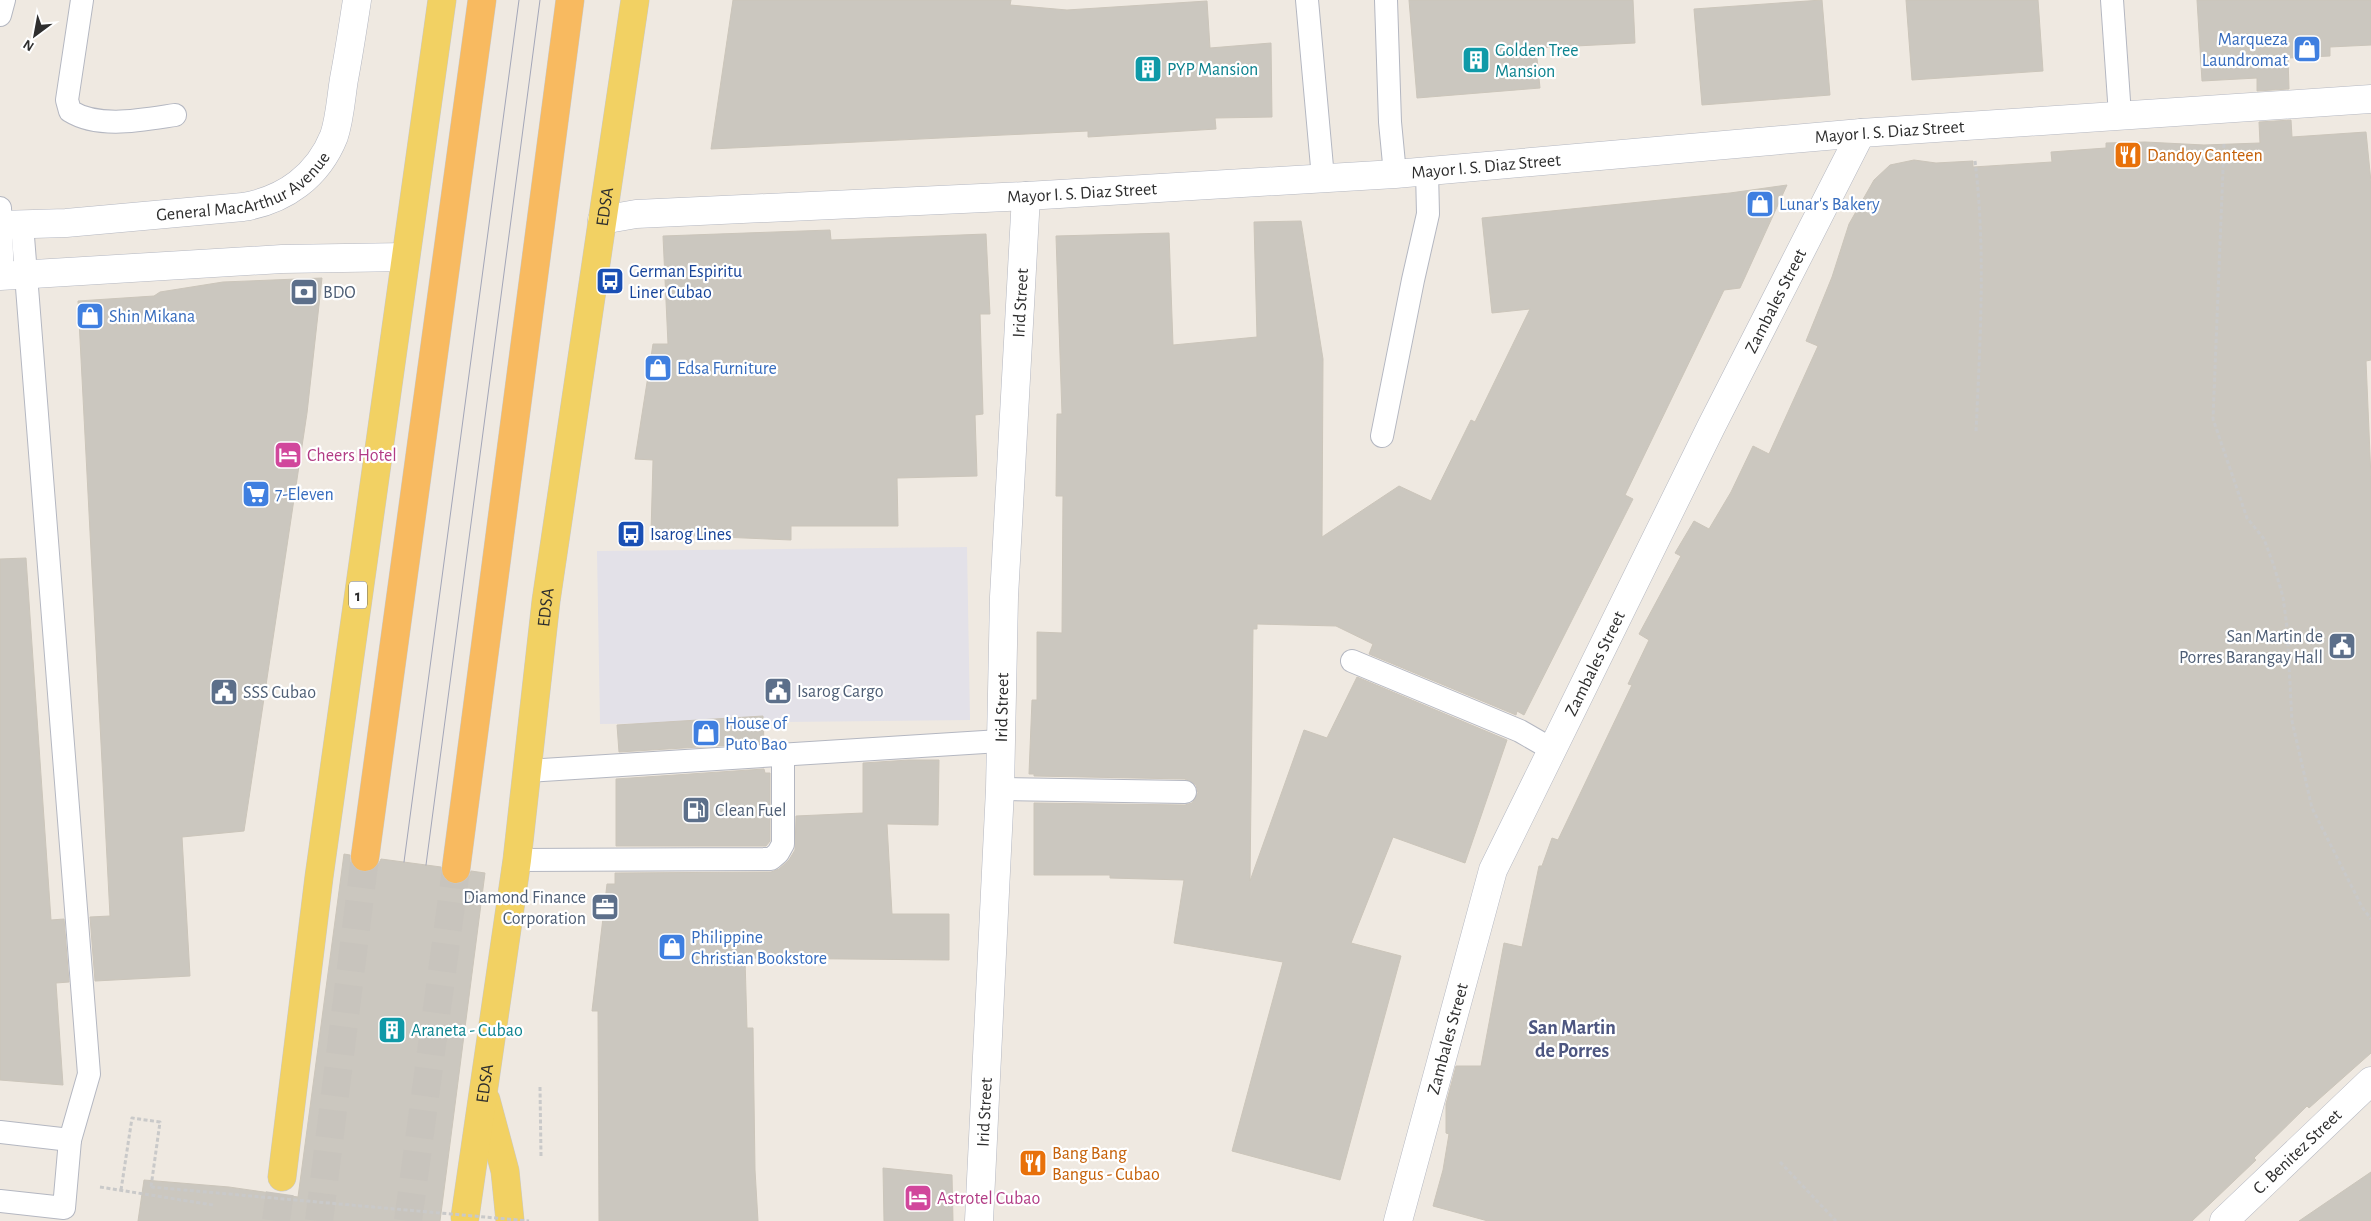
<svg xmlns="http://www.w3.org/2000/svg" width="2371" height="1221" viewBox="0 0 2371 1221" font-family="'Alegreya Sans',sans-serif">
<rect width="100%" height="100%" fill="#efe9e1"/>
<path fill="#e3e1e8" d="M967,547l3,173 -370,4 -3,-173z"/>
<g fill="#cbc7bf" stroke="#cbc5ba">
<path d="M733,0h278l-1,5 57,5 140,-9 3,47 61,-5 1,74 -57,1 1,11 -128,8v-6l-377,18z"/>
<path d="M1409,0h224l2,43 -99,5 4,40 -123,10z"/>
<path d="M1822,0l8,95 -128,10 -8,-96z"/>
<path d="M1906,0h132l5,71 -131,9z"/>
<path d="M2197,0h174v45l-41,2v9l-42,2 1,31 -32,2v-13l-55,3z"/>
<path d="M2291,120l1,17 74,-5 5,50v178l-5,1 5,117v575l-62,55 -2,-2 -53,52 2,2 -64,61h-704l-55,-15 10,-36 6,-36 -3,-1v-29l10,-38h25l23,-123 18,4 17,-81h3l10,-28 6,2 74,-155 -4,-1 21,-44 -10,-6 42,-78 -6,-3 19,-32 15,8 22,-37 22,-46 16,8 49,-108 -12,-5 26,-64 17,-53 25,-44 16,-15 24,-5 22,3 37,-2v6l79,-5 -1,-10 55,-4v-5l39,-1 59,3 56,-2 -1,-21z"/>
<path d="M1787,185l-47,103 -16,2 -99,205 8,4 -109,216 -7,-4 -1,4 -147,-61 4,-10 -37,-18 -79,-2v5h-4l-3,252 54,-151 23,8 30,-61 150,63 -42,123 -72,-26 -42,106 50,13 -61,224 -108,-29 51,-189 -109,-19 10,-63 -74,-2v-3h-76v-72l151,2 7,-2 6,-10 -2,-8 -11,-6 -151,-3v-2h-5l3,-74h5v-68l25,1 1,-137h-7l1,-82h5l-6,-178 113,-3 4,112 84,-8 -3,-115 47,-1 22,138 -1,178 77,-51 32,15 40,-81 4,2 55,-113 -38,4 -10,-95 248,-25z"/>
<path d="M830,230l1,10 155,-6 4,80h-10l3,100 -8,1 2,61 -80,2 1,48h-107v14l-140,-6 2,-74 -18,-1 18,-115h15l-5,-108z"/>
<path d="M322,278l-15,135 -63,418 -62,6 8,139 -95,5 -5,-64 20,-1 -32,-615 76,-5 6,-4 63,-10z"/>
<path d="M26,558l25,362 13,-1 5,63 -13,1 7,102 -63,-5v-521z"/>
<path d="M763,716l1,27 -145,9 -2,-27z"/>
<path d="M909,760h30l-1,65 -51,-1 5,90h57v46l-204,-2 2,70h6l2,142 3,51h-159l-1,-210h-6l15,-127h8v-11l156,-1 8,-3 10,-9 6,-10 1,-34 67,-3v-50z"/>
<path d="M764,769l1,4h5v68l-4,5h-150v-67z"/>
<path d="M344,854l6,1v7l5,7 8,3 8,-1 6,-4 4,-8 60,8 1,8 5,7 7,2 8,-1 7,-5 2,-7 14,2 -45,348h-302l6,-41 85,7 69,10z"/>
<path d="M883,1168l69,7 1,46h-69z"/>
<path d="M2371,1172v49h-72z"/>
</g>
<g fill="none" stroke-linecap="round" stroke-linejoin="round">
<path stroke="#c8c4bd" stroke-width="28" stroke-dasharray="28 14" stroke-linecap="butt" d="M276,1221l6,-44"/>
<g stroke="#c8c4bd" stroke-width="28" stroke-dasharray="28 14" stroke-linecap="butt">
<path d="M319,1221l46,-364"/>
<path d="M408,1221l48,-352"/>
</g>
<defs>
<g id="service">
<path d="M82,0l-15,100 3,11c29,18 72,9 105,4"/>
<path d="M1307,0l16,178"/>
<path d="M1386,0l4,122 5,52"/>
<path d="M2112,0l8,115"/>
<path d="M0,15l4,-15"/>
<path d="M0,208l3,68"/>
<path d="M1382,436l31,-156 15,-66 -1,-43"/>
<path d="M1352,661l168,70 33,19"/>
<path d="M527,771l473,-30"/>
<path d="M1000,789l185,3"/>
<path d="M517,860l254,-1 7,-6 5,-9v-88"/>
<path d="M0,1132l70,8"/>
<path d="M0,1201l64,7 6,-68 19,-66 -67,-850"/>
</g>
<g id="minor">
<path id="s1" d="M602,220l34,-6 390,-18 369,-22 466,-41 510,-34"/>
<path id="s2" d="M0,225l66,-2 177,-16c42,-7 75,-31 91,-71 6,-18 7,-39 10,-57 5,-26 9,-53 13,-79"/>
<path d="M0,276l282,-17 123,-2"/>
<path id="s3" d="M979,1221l21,-432 4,-192 22,-401"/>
<path id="s4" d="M1398,1221l95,-351 218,-443 150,-294"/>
</g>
<g id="tertiary">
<path id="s5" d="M2224,1221l147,-140"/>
</g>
<g id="primary">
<path d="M486,1100l19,71 5,50"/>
<path d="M282,1177l37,-300 123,-877"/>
<path id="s6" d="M465,1217l52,-357 29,-259 89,-601"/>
</g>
<g id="trunk">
<path d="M365,857l117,-857"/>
<path d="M456,869l114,-869"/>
</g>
</defs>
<use href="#service" stroke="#b4b7c1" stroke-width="24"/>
<use href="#minor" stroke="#b4b7c1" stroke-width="29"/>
<use href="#tertiary" stroke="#b4b7c1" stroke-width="29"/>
<use href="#primary" stroke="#c9c9c9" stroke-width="29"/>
<use href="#trunk" stroke="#c9c9c9" stroke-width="29"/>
<g stroke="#c9c9c9" stroke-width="3" stroke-dasharray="4 2.5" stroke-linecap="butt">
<path d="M2224,144l-11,275 34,99 17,21 10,27 9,31 4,31 5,93 20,87 50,99 9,12"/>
<path d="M1975,161c11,90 5,181 1,271"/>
<path d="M540,1087l1,69"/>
<path d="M1780,1162l56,59"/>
<path d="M100,1187l113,18"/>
<path d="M121,1190l11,-72 28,4 -9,65"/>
</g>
<use href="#service" stroke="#fff" stroke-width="22"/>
<use href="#minor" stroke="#fff" stroke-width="28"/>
<use href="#tertiary" stroke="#fff" stroke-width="28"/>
<use href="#primary" stroke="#f2d163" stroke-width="28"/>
<use href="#trunk" stroke="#f8ba60" stroke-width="28"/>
<g stroke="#a3a6b8" stroke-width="1">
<path d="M404,862l115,-862"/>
<path d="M426,865l114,-865"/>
</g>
<path stroke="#c9c9c9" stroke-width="3" stroke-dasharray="4 2.5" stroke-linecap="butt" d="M151,1187l378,34"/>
</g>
<defs>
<symbol id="shop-square" viewBox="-11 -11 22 22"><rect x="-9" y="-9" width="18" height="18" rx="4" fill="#3f7fe0" stroke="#fff"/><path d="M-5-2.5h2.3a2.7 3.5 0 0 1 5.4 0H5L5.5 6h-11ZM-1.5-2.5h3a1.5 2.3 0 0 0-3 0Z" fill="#fff"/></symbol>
<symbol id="building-square" viewBox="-11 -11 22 22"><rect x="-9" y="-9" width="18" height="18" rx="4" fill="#0f9aa8" stroke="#fff"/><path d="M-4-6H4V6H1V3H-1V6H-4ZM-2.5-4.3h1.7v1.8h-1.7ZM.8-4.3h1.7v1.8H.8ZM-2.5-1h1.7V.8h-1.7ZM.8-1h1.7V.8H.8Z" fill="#fff"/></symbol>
<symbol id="restaurant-square" viewBox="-11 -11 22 22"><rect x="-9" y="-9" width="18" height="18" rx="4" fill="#e8710a" stroke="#fff"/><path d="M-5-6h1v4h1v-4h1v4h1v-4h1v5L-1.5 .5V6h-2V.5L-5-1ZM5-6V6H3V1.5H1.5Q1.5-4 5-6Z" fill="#fff"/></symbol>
<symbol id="bus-square" viewBox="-11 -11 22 22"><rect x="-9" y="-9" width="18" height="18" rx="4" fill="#1a4fb4" stroke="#fff"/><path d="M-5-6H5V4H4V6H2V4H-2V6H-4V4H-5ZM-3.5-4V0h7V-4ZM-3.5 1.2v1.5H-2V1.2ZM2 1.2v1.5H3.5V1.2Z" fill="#fff"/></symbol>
<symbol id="bank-square" viewBox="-11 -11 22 22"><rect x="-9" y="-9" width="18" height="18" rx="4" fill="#5c6f8a" stroke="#fff"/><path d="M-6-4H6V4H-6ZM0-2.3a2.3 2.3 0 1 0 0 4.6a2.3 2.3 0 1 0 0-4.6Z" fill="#fff"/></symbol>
<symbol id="hotel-square" viewBox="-11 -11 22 22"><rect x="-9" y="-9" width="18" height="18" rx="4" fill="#d1479c" stroke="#fff"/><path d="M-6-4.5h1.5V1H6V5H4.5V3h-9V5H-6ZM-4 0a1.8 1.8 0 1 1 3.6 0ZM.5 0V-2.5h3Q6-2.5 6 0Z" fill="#fff"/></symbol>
<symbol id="supermarket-square" viewBox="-11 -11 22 22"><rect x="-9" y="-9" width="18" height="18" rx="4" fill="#3f7fe0" stroke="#fff"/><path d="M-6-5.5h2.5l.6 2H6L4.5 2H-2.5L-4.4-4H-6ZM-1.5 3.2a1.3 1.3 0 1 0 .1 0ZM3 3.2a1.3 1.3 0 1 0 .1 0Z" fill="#fff"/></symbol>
<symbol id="civic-square" viewBox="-11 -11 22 22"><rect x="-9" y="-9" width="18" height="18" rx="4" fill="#5c6f8a" stroke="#fff"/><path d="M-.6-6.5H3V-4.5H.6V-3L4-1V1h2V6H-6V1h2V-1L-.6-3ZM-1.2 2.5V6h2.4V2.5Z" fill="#fff"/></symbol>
<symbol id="fuel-square" viewBox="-11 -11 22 22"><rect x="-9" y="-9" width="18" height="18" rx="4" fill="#5c6f8a" stroke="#fff"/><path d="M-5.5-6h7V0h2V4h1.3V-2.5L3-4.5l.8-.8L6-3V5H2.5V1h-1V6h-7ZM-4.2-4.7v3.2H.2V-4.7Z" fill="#fff"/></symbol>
<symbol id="office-square" viewBox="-11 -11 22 22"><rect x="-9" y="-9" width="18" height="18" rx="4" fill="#5c6f8a" stroke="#fff"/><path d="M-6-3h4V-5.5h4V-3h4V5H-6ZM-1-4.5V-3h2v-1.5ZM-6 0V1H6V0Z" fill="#fff"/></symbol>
</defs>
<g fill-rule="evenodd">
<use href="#shop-square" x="2291" y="33" width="32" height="32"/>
<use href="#building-square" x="1460" y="44" width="32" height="32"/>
<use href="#building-square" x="1132" y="53" width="32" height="32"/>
<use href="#restaurant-square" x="2112" y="139" width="32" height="32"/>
<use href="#shop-square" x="1744" y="188" width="32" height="32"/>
<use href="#bus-square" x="594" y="265" width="32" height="32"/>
<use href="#bank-square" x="288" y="276" width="32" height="32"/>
<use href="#shop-square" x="74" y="300" width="32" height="32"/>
<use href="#shop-square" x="642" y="352" width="32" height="32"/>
<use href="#hotel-square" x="272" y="439" width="32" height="32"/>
<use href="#supermarket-square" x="240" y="478" width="32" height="32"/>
<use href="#bus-square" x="615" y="518" width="32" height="32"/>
<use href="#civic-square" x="2326" y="630" width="32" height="32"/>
<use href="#civic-square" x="762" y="675" width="32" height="32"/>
<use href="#civic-square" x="208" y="676" width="32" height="32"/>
<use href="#shop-square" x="690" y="717" width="32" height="32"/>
<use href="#fuel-square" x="680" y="794" width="32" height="32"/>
<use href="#office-square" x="589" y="891" width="32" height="32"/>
<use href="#shop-square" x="656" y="931" width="32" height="32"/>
<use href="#building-square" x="376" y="1014" width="32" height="32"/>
<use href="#restaurant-square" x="1017" y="1147" width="32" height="32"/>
<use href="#hotel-square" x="902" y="1182" width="32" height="32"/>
</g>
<g text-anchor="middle" stroke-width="4.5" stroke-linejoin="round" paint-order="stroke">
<rect fill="#fff" stroke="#6d6d6d" stroke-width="1" x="349" y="581.5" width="18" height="27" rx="4"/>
<g font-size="16" font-weight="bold" fill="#2e2e2e">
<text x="358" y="601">1</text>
</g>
<g font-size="18" fill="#366cbe" stroke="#fff" text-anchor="start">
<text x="2288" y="45" text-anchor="end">Marqueza<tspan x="2288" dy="21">Laundromat</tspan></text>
<text x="1779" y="210">Lunar's Bakery</text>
<text x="109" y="322">Shin Mikana</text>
<text x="677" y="374">Edsa Furniture</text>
<text x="275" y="500">7-Eleven</text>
<text x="725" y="729">House of<tspan x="725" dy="21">Puto Bao</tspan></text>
<text x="691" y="943">Philippine<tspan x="691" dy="21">Christian Bookstore</tspan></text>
</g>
<g font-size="18" fill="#0d838f" stroke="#fff" text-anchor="start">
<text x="1495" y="56">Golden Tree<tspan x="1495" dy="21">Mansion</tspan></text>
<text x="1167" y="75">PYP Mansion</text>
<text x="411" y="1036">Araneta - Cubao</text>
</g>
<g font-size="18" fill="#2e2e2e" stroke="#fff">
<text dy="6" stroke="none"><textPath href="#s1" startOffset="1291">Mayor I. S. Diaz Street</textPath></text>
<text dy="6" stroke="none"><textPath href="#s1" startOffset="886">Mayor I. S. Diaz Street</textPath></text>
<text dy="6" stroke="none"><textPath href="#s2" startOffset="251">General MacArthur Avenue</textPath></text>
<text dy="6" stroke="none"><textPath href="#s1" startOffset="481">Mayor I. S. Diaz Street</textPath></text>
<text dy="6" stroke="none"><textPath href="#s6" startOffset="1020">EDSA</textPath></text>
<text dy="6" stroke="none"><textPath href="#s4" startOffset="999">Zambales Street</textPath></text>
<text dy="6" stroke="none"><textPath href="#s3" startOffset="919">Irid Street</textPath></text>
<text dy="6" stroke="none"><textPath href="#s6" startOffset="615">EDSA</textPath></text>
<text dy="6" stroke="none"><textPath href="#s4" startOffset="594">Zambales Street</textPath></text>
<text dy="6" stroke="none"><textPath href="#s3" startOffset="514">Irid Street</textPath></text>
<text dy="6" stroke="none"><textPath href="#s4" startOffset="189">Zambales Street</textPath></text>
<text dy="6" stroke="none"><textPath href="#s6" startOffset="135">EDSA</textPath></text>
<text dy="6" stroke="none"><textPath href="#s3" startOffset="109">Irid Street</textPath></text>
<text dy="6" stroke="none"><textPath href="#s5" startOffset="101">C. Benitez Street</textPath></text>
</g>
<g font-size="18" fill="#c56008" stroke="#fff" text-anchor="start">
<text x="2147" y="161">Dandoy Canteen</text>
<text x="1052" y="1159">Bang Bang<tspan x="1052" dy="21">Bangus - Cubao</tspan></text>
</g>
<g font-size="18" fill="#164399" stroke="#fff" text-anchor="start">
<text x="629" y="277">German Espiritu<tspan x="629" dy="21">Liner Cubao</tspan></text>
<text x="650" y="540">Isarog Lines</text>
</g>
<g font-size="18" fill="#4e5e75" stroke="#fff" text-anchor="start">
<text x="323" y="298">BDO</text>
<text x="2323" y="642" text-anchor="end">San Martin de<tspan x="2323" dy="21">Porres Barangay Hall</tspan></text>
<text x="797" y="697">Isarog Cargo</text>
<text x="243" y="698">SSS Cubao</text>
<text x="715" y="816">Clean Fuel</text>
<text x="586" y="903" text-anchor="end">Diamond Finance<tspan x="586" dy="21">Corporation</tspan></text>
</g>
<g font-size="18" fill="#b23c85" stroke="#fff" text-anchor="start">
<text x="307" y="461">Cheers Hotel</text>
<text x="937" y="1204">Astrotel Cubao</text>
</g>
<g font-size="20" font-weight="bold" fill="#4d5680" stroke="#fff">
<text x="1572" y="1034">San Martin<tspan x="1572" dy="23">de Porres</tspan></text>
</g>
</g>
<g transform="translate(35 35) rotate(212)" stroke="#ffffff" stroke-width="4" paint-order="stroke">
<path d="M0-4L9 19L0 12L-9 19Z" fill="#2e2e2e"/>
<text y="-8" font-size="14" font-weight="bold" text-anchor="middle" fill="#2e2e2e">N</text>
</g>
</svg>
